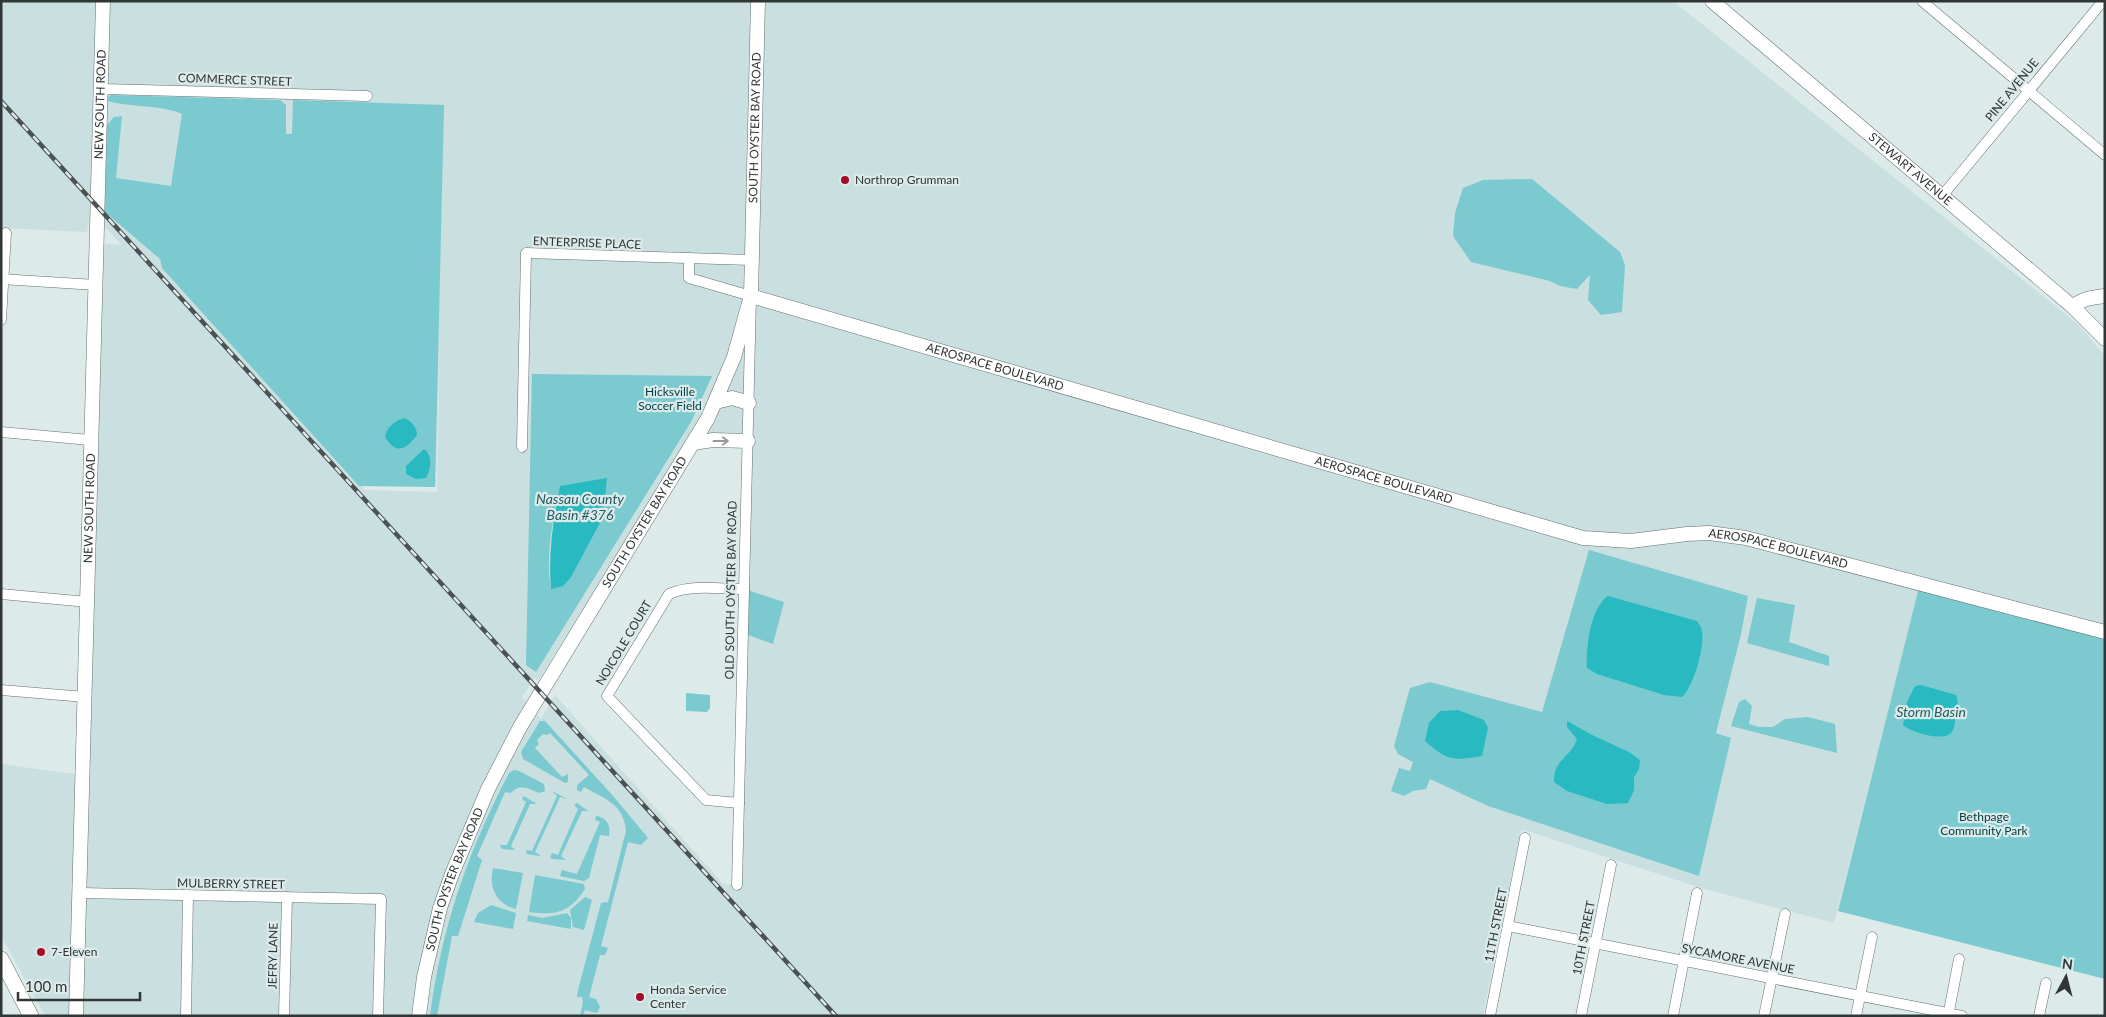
<svg xmlns="http://www.w3.org/2000/svg" width="2106" height="1017" viewBox="0 0 2106 1017" font-family="Lato,sans-serif">
<rect width="100%" height="100%" fill="#dceaea"/>
<path fill="#c9dfe0" fill-rule="evenodd" d="M1,1h1672l405,323 27,32v282l-186,-51 -85,336 -133,-35 -180,-59 -38,187h-1438l-44,-80v-172l74,10 27,-531 20,2 -17,-18 1,-16 -13,-14 -6,35 -86,-4zM440,326l-3,166 -72,-2 -4,-5 75,1zM684,445l61,2 -11,438 -11,-1 -168,-189 -14,24 -19,-22 13,-19 3,3z"/>
<g fill="#7acacf" fill-rule="evenodd">
<path d="M111,95l169,5 6,5v29h6l1,-34 151,5 -9,382 -76,-1 -197,-218 -2,-9 -55,-47 2,-87 7,-8 8,-1 -6,62 55,8 11,-72c-23,-10 -50,-6 -74,-13v-4z"/>
<path d="M1532,179l88,73 5,13 -3,47 -21,3 -13,-15 2,-25 -13,14 -17,-3 -10,-5 -79,-19 -18,-26 2,-23 8,-25 20,-8z"/>
<path d="M532,374l180,2 -21,46 -155,250 -10,-7zM560,486l-9,103c-6,-34 2,-69 9,-103z"/>
<path d="M1589,550l159,46 -7,38 -25,99 15,5 -32,138 -211,-70 -58,-27 -4,10 -13,2 -9,5 -13,-5 8,-23 11,3 3,-9 -15,-8 -4,-8 16,-58 20,-6 112,30z"/>
<path d="M1919,587l186,51v341l-267,-68z"/>
<path d="M744,589l40,13 -11,42 -30,-11z"/>
<path d="M1757,598l38,7 -6,37 40,14v10l-82,-23z"/>
<path d="M686,693l24,2v13l-3,4 -21,-1z"/>
<path d="M1745,699l7,7 -3,18 10,3h14l12,-8 23,-2 27,7 2,29 -106,-27 8,-24z"/>
<path d="M540,721h5l69,76 34,41 -7,7 -13,-3 -27,104 7,2 -3,7h-5l-11,42 7,2 4,8 -3,6 -12,-3 -2,6h-3l3,-14 -1,-5h-5l1,-7 23,-87 7,-1 18,-71c-2,-27 -21,-32 -42,-44l-3,5 -4,-2v-5l12,-10 -39,-42 -3,2 -4,-1 -6,6 2,4 -4,4 27,29 6,-3v8l-3,1 -42,-24 -2,-7z"/>
<path d="M514,770l5,1 25,13 1,7 -6,2c-12,-5 -19,-10 -28,0l-6,-1 -28,64 5,4 -24,76h-6l-15,80h-7c12,-90 37,-162 79,-243z"/>
<path d="M552,791l15,8 -7,-2 -25,55 6,4 -14,-2 -1,-4 6,1 25,-55z"/>
<path d="M524,796l13,8h-7l-19,42 4,4 -13,-1 -2,-4h7l19,-43 -4,-3z"/>
<path d="M577,803l11,8h-6l-21,45 5,4 -14,-1 -2,-2 2,-4 6,2 20,-46 -4,-4z"/>
<path d="M596,816c11,1 15,10 13,20l-9,-1 -11,43 -5,3 -24,-5 2,-6 15,4 23,-52 -5,-2z"/>
<path d="M493,868l30,5 -7,36c-19,-4 -28,-22 -23,-41z"/>
<path d="M535,875l49,9 1,5c-15,23 -29,27 -56,23z"/>
<path d="M585,897l7,3 -8,30 -11,-3 -3,-17z"/>
<path d="M491,905l25,8 -3,16 -39,-7 4,-9z"/>
<path d="M567,913l4,5v11l-44,-8 1,-6 15,3z"/>
</g>
<g fill="#28b9c1">
<path d="M404,418c7,3 13,9 13,17 -11,14 -20,21 -32,2 2,-11 9,-15 19,-19z"/>
<path d="M424,449c9,7 7,19 2,29l-10,1 -10,-5v-8z"/>
<path d="M607,478l-4,39 -32,60 -8,9 -12,3c-3,-36 2,-68 9,-103z"/>
<path d="M1608,596l89,25c2,3 5,7 5,11 3,14 -9,56 -20,65l-18,-2 -67,-21 -10,-6c-1,-20 3,-60 21,-72z"/>
<path d="M1921,685l35,10c3,7 1,12 0,19 -1,6 -1,15 -5,19 -9,9 -40,-1 -48,-8l4,-23 8,-16z"/>
<path d="M1458,710l26,10 4,8 -6,28c-29,5 -34,5 -57,-15l4,-18 11,-12z"/>
<path d="M1567,721l27,15 35,16 11,8 -1,9 -5,8v13l-6,13 -21,1 -40,-13 -13,-9c-1,-23 18,-25 23,-43l-10,-12z"/>
</g>
<g fill="none" stroke-linecap="round" stroke-linejoin="round">
<defs>
<g id="street">
<path d="M1922,1l183,154"/>
<path d="M102,89l265,7"/>
<path d="M1942,196l161,-195"/>
<path d="M689,258v20l62,18 -14,589"/>
<path d="M1,279l95,6"/>
<path d="M1,320l5,-87"/>
<path d="M1,432l89,8"/>
<path d="M522,447l4,-194 225,7"/>
<path d="M1,594l87,8"/>
<path d="M1,690l84,7"/>
<path d="M739,803l-33,-3 -99,-104 62,-102c22,-10 51,-5 75,-5"/>
<path d="M80,893l301,6 -3,117"/>
<path d="M1508,926l454,90"/>
<path d="M186,1016l2,-121"/>
<path d="M284,1016l3,-119"/>
<path d="M1490,1016l35,-178"/>
<path d="M1581,1016l30,-151"/>
<path d="M1673,1016l24,-123"/>
<path d="M1764,1016l21,-102"/>
<path d="M1856,1016l16,-79"/>
<path d="M1948,1016l11,-57"/>
<path d="M2039,1016l7,-33"/>
</g>
<g id="secondary">
<path id="s1" d="M1712,1l361,306 32,32"/>
<path id="s2" d="M751,296l832,242 48,3 56,-7 22,-1 37,5 359,94"/>
<path d="M2073,307c9,-9 19,-9 32,-11"/>
<path d="M716,402l16,-4 17,5"/>
<path d="M693,443l20,-3 35,1"/>
<path id="s3" d="M76,1016l27,-1015"/>
<path id="s4" d="M419,1016l5,-39 16,-69 12,-34 36,-85 32,-62 188,-309 26,-61 17,-61 7,-295"/>
</g>
<path id="primary" d="M1,959l30,57"/>
</defs>
<use href="#street" stroke="#636f6f" stroke-width="11"/>
<use href="#secondary" stroke="#636f6f" stroke-width="15"/>
<use href="#primary" stroke="#636f6f" stroke-width="16"/>
<use href="#street" stroke="#fff" stroke-width="10"/>
<use href="#secondary" stroke="#fff" stroke-width="14"/>
<use href="#primary" stroke="#fff" stroke-width="15"/>
<defs>
<path id="rail" d="M1,101l835,915"/>
</defs>
<use href="#rail" stroke="#4c5252" stroke-width="4.5"/>
<use href="#rail" stroke="#dceaea" stroke-width="2.5" stroke-dasharray="8" stroke-linecap="butt"/>
</g>
<defs><path id="oneway-shaft" d="M-6 0H5M1.5-3L5.5 0L1.5 3" fill="none" stroke-width="1.6" stroke-linecap="round" stroke-linejoin="round" transform="scale(1.25)"/></defs>
<use stroke="#989a9a" href="#oneway-shaft" transform="translate(721 441)"/>
<g fill="#a50a29" stroke="#dceaea" stroke-width="2">
<circle cx="845" cy="180" r="5"/>
<circle cx="41" cy="952" r="5"/>
<circle cx="640" cy="997" r="5"/>
</g>
<g text-anchor="middle" stroke-width="4.5" stroke-linejoin="round" paint-order="stroke">
<g font-size="12" fill="#303535" stroke="#dceaea">
<text transform="translate(235 80) rotate(2)" y="4">COMMERCE STREET</text>
<text transform="translate(2012 90) rotate(-51)" y="4">PINE AVENUE</text>
<text dy="4" stroke="none"><textPath href="#s3" startOffset="912">NEW SOUTH ROAD</textPath></text>
<text dy="4" stroke="none"><textPath href="#s4" startOffset="968">SOUTH OYSTER BAY ROAD</textPath></text>
<text dy="4" stroke="none"><textPath href="#s1" startOffset="260">STEWART AVENUE</textPath></text>
<text transform="translate(587 243) rotate(2)" y="4">ENTERPRISE PLACE</text>
<text dy="4" stroke="none"><textPath href="#s2" startOffset="254">AEROSPACE BOULEVARD</textPath></text>
<text dy="4" stroke="none"><textPath href="#s2" startOffset="659">AEROSPACE BOULEVARD</textPath></text>
<text dy="4" stroke="none"><textPath href="#s3" startOffset="508">NEW SOUTH ROAD</textPath></text>
<text dy="4" stroke="none"><textPath href="#s4" startOffset="548">SOUTH OYSTER BAY ROAD</textPath></text>
<text dy="4" stroke="none"><textPath href="#s2" startOffset="1064">AEROSPACE BOULEVARD</textPath></text>
<text transform="translate(731 590) rotate(-89)" y="4">OLD SOUTH OYSTER BAY ROAD</text>
<text transform="translate(624 643) rotate(-59)" y="4">NOICOLE COURT</text>
<text dy="4" stroke="none"><textPath href="#s4" startOffset="142">SOUTH OYSTER BAY ROAD</textPath></text>
<text transform="translate(231 884) rotate(1)" y="4">MULBERRY STREET</text>
<text transform="translate(1496 925) rotate(-79)" y="4">11TH STREET</text>
<text transform="translate(1584 938) rotate(-79)" y="4">10TH STREET</text>
<text transform="translate(273 956) rotate(-89)" y="4">JEFRY LANE</text>
<text transform="translate(1738 959) rotate(11)" y="4">SYCAMORE AVENUE</text>
</g>
<g font-size="12" fill="#303535" stroke="#dceaea" text-anchor="start">
<text x="855" y="184">Northrop Grumman</text>
<text x="51" y="956">7-Eleven</text>
<text x="650" y="994">Honda Service<tspan x="650" dy="14">Center</tspan></text>
</g>
<g font-size="12" fill="#024245" stroke="#dceaea">
<text x="670" y="396">Hicksville<tspan x="670" dy="14">Soccer Field</tspan></text>
<text x="1984" y="821">Bethpage<tspan x="1984" dy="14">Community Park</tspan></text>
</g>
<g font-size="14" font-style="italic" fill="#245c5f" stroke="#dceaea">
<text x="580" y="504">Nassau County<tspan x="580" dy="16">Basin #376</tspan></text>
<text x="1931" y="717">Storm Basin</text>
</g>
</g>
<rect width="2106" height="1017" fill="none" stroke="#303535" stroke-width="5"/>
<g transform="translate(2066 977) rotate(7)" stroke="#dceaea" stroke-width="4" paint-order="stroke">
<path d="M0-4L9 19L0 12L-9 19Z" fill="#303535"/>
<text y="-8" font-size="14" font-weight="bold" text-anchor="middle" fill="#303535">N</text>
</g>
<path d="M18 992v8h122v-8" fill="none" stroke="#303535" stroke-width="2.5"/>
<text x="25" y="992" font-size="15" fill="#303535" stroke="#dceaea" stroke-width="4" paint-order="stroke">100 m</text>
</svg>
